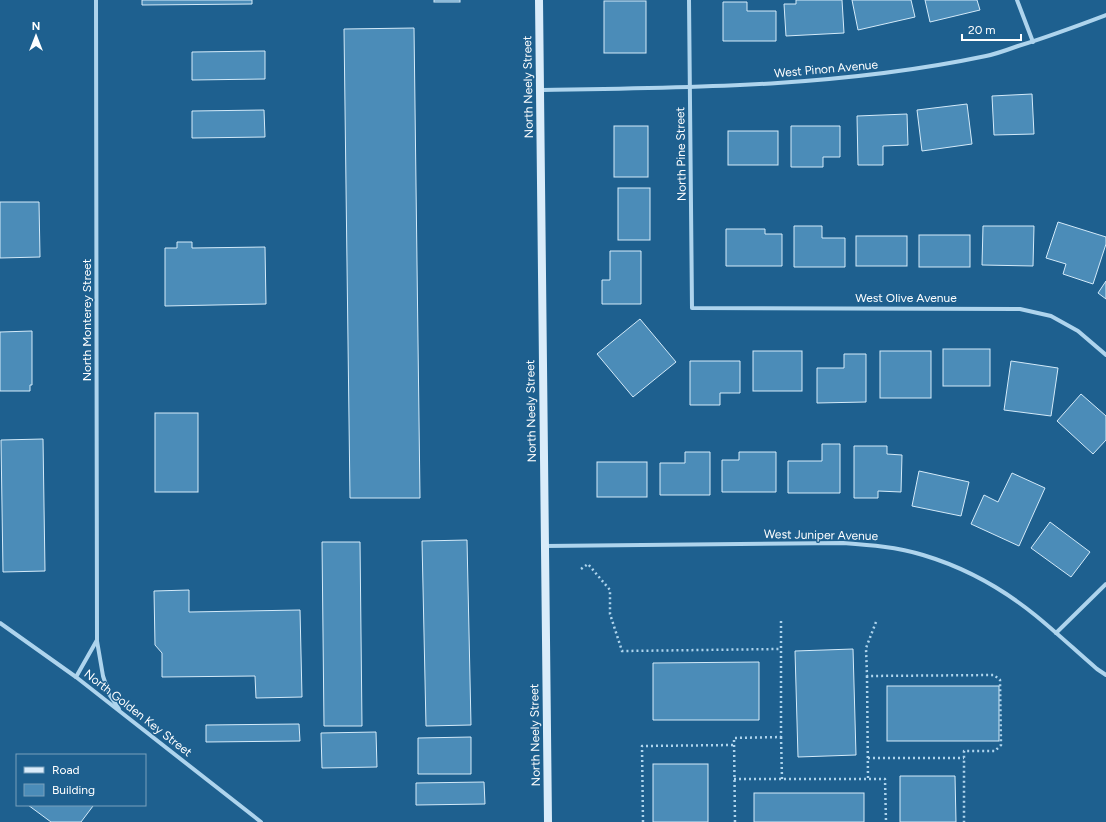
<svg xmlns="http://www.w3.org/2000/svg" width="1106" height="822" viewBox="0 0 1106 822" font-family="Figtree,sans-serif">
<rect width="100%" height="100%" fill="#1e608f"/>
<g fill="#4b8cb8" stroke="#d3eaf9">
<path d="M142,0h110v4l-110,1z"/>
<rect x="434" y="0" width="26" height="2"/>
<path d="M796,0h46l2,33 -58,3 -2,-32h12z"/>
<path d="M852,0h59l4,17 -57,13z"/>
<path d="M925,0h52l3,10 -50,12z"/>
<rect x="604" y="1" width="42" height="52"/>
<path d="M723,2h24v9h29v30h-53z"/>
<path d="M414,28l6,470h-70l-6,-469z"/>
<path d="M265,51v28l-73,1v-28z"/>
<path d="M1032,94l2,40 -40,1 -2,-39z"/>
<path d="M967,104l5,40 -50,7 -5,-41z"/>
<path d="M264,110l1,27 -73,1v-27z"/>
<path d="M907,114l1,31 -25,1v19h-25l-1,-49z"/>
<rect x="614" y="126" width="34" height="51"/>
<path d="M791,126h49v31h-17v10h-32z"/>
<rect x="728" y="131" width="50" height="34"/>
<rect x="618" y="188" width="32" height="52"/>
<path d="M0,202h39l1,55 -40,1z"/>
<path d="M1058,222l48,15v7l-13,40 -30,-10 3,-10 -20,-6z"/>
<path d="M794,226h28v12h23v29h-51z"/>
<path d="M983,226h51l-1,40 -51,-1z"/>
<path d="M726,229h39v5h17v32h-56z"/>
<rect x="919" y="235" width="51" height="32"/>
<rect x="856" y="236" width="51" height="30"/>
<path d="M177,242h15v6l73,-1 1,57 -101,2v-58h12z"/>
<path d="M610,251h31v53h-39v-24h8z"/>
<path d="M1106,281v18l-8,-6z"/>
<path d="M640,319l36,43 -43,35 -36,-43z"/>
<path d="M32,331v54h-2v6h-30v-59z"/>
<rect x="943" y="349" width="47" height="37"/>
<rect x="753" y="351" width="49" height="40"/>
<rect x="880" y="351" width="51" height="47"/>
<path d="M844,354h22v48l-49,1v-35h27z"/>
<path d="M690,361h50v32h-20v12h-30z"/>
<path d="M1011,361l47,7 -7,48 -47,-6z"/>
<path d="M1081,394l25,22v24l-13,14 -36,-33z"/>
<rect x="155" y="413" width="43" height="79"/>
<path d="M43,439l2,132 -42,1 -2,-132z"/>
<path d="M822,444h18v49h-52v-32h34z"/>
<path d="M854,446h33v8l15,1 -1,37 -23,-1v7h-24z"/>
<path d="M685,452h25v43h-50v-32h25z"/>
<path d="M739,452h37v40h-54v-32h17z"/>
<rect x="597" y="462" width="50" height="35"/>
<path d="M919,471l50,11 -8,34 -49,-10z"/>
<path d="M1012,473l33,15 -26,58 -48,-22 13,-29 14,7z"/>
<path d="M1050,522l40,30 -19,25 -40,-29z"/>
<path d="M467,540l4,185 -45,1 -4,-185z"/>
<path d="M322,542h38l2,184h-38z"/>
<path d="M189,590v22l111,-2 2,87 -46,1 -1,-22 -93,1v-24l-7,-8 -1,-54z"/>
<path d="M853,649l3,106 -58,2 -3,-106z"/>
<path d="M759,662v58h-106v-57z"/>
<rect x="887" y="686" width="112" height="55"/>
<path d="M299,724l1,17 -94,1v-17z"/>
<path d="M376,732l1,35 -55,1 -1,-35z"/>
<path d="M471,737v37h-53v-36z"/>
<rect x="653" y="764" width="55" height="58"/>
<path d="M900,776h55l1,46h-56z"/>
<path d="M484,782l1,22 -69,1v-22z"/>
<rect x="754" y="793" width="110" height="29"/>
<path d="M28,805h63l2,1 -12,16h-30z"/>
</g>
<g fill="none" stroke-linecap="round" stroke-linejoin="round">
<g stroke="#aed4ed" stroke-width="2.5" stroke-dasharray="2 3" stroke-linecap="butt">
<path d="M581,569l7,-5 22,26v24l12,37 159,-2"/>
<path d="M876,622l-10,26 1,28 127,-1 6,5 1,65 -6,6h-31v71"/>
<path d="M867,676l1,103"/>
<path d="M781,737l1,42"/>
<path d="M868,758h96"/>
<path d="M734,779h151l1,43"/>
<path d="M643,822l-1,-76 92,-1"/>
<path d="M735,822l-1,-84 47,-1v-117"/>
</g>
<g stroke="#aed4ed" stroke-width="4">
<path d="M689,0l3,308 328,1 31,7 27,15 28,24"/>
<path d="M1017,0l16,42"/>
<path d="M540,90c149,-2 299,-3 446,-34 10,-2 21,-6 32,-10 29,-9 59,-20 88,-31"/>
<path d="M545,546l298,-3c27,2 54,4 80,12 40,12 80,34 112,60 21,17 41,36 62,54l9,6"/>
<path d="M0,623l76,54 185,145"/>
<path d="M1056,633l50,-49"/>
<path d="M97,641l6,35 6,18 10,15"/>
<path d="M76,677l21,-37 -1,-640"/>
</g>
<path stroke="#daecfa" stroke-width="8" d="M539,0l9,822"/>
</g>
<g text-anchor="middle" stroke-width="3" stroke-linejoin="round" paint-order="stroke">
<g font-size="12" fill="#fff" stroke="#1e608f">
<text transform="translate(826 69) rotate(-5)" y="4">West Pinon Avenue</text>
<text transform="translate(528 87) rotate(-91)" y="4">North Neely Street</text>
<text transform="translate(681 154) rotate(-91)" y="4">North Pine Street</text>
<text x="906" y="302">West Olive Avenue</text>
<text transform="translate(87 320) rotate(-90)" y="4">North Monterey Street</text>
<text transform="translate(531 411) rotate(-91)" y="4">North Neely Street</text>
<text transform="translate(821 535) rotate(1)" y="4">West Juniper Avenue</text>
<text transform="translate(138 713) rotate(38)" y="4">North Golden Key Street</text>
<text transform="translate(535 735) rotate(-91)" y="4">North Neely Street</text>
</g>
</g>
<rect x="16" y="754" width="130" height="52" fill="#1e608f" stroke="#78a0bc"/>
<rect x="24" y="767" width="20" height="6" fill="#daecfa" stroke="#78a0bc"/>
<text x="52" y="774" font-size="12" fill="#ffffff">Road</text>
<rect x="24" y="784" width="20" height="12" fill="#4b8cb8" stroke="#78a0bc"/>
<text x="52" y="794" font-size="12" fill="#ffffff">Building</text>
<g transform="translate(36 36)" stroke="#1e608f" stroke-width="3" paint-order="stroke">
<path d="M0-3L7 15L0 10L-7 15Z" fill="#ffffff"/>
<text y="-6" font-size="11" font-weight="bold" text-anchor="middle" fill="#ffffff">N</text>
</g>
<path d="M962 34v6h59v-6" fill="none" stroke="#ffffff" stroke-width="2"/>
<text x="968" y="34" font-size="12" fill="#ffffff" stroke="#1e608f" stroke-width="3" paint-order="stroke">20 m</text>
</svg>
